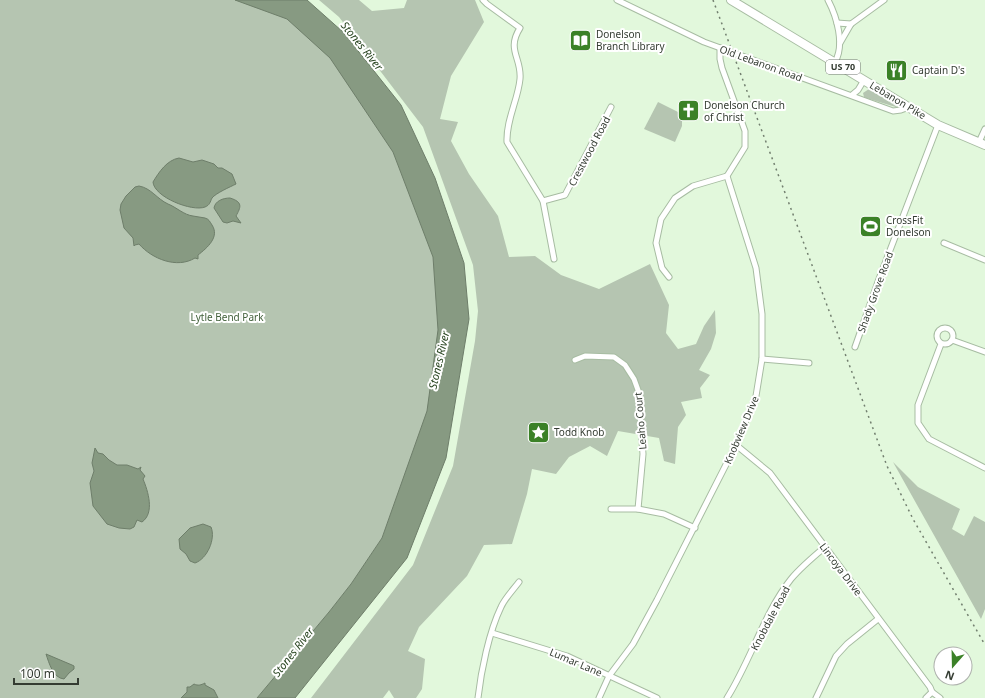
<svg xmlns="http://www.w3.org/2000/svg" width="985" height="698" viewBox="0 0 985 698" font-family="'Noto Sans',sans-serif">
<rect width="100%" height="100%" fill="#e2f8dc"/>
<g fill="#b5c5b1">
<path d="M0,0h302l93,104 63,229 -76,205 -31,46 -22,28 -72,86h-257z"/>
<path d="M319,0h40l13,11 32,-3 3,-8h68l9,22 -33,54 -11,43 18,3 -7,19 18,33 29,42 11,41 26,-1 26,19 38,14 51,-25 19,41 -3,28 12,16 18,-5 8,-18 11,-16 1,23 -5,16 -12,21 11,5 -10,13 2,10 -21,4 5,13 -8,12 -3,37 -11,-3 -5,-23 -41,-7 -11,25 -17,-10 -21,11 -13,17 -24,-5 -5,25 -15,50 -28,1 -17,31 -48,51 -11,24 17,8 -3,30 -6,9h-22l-5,-8 -6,8h-72l102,-133 40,-99 22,-125 3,-30 -5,-46 -50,-138 -84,-110z"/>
<path d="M869,89l30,19 -33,-10 -2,-1 -1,-4z"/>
<path d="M658,102l24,12v12l-7,16 -31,-13z"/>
<path d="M893,462l25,25 42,22 -8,20 12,7 10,-20 11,6v87l-4,10z"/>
</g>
<g fill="#879a82" stroke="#6e7e6a">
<path d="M235,0h72l36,32 58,73 34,73 29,85 5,56 -23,139 -39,100 -112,140h-38l72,-86 22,-28 31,-46 45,-127 11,-81 -5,-73 -40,-105 -63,-94 -43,-39z"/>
<path d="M179,158l14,4 9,-2 12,4 4,4h4l10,6 4,10c-6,3 -20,9 -24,14 -2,4 -2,7 -7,9 -13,5 -51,-10 -52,-25 6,-10 14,-22 26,-24z"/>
<path d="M139,186c12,2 18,13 29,18 8,3 16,11 25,12 4,1 8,1 12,2 4,1 5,4 7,7 8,12 -5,23 -14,30v4l-3,-1c-18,11 -43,1 -56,-14l-4,1 -1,1 -1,-8 -9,-10 -4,-18 1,-6 5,-8 9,-9z"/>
<path d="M230,198c13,4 11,9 6,18l5,7 -8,-2 -6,2 -4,-1 -9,-14c1,-7 9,-10 16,-10z"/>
<path d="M95,448l3,5 5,1 6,6 8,5h10l11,4 3,-2 -1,3 5,6 -2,3c5,12 12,34 -1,43l-5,-2 -3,7 -4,2 -11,-1 -12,-4 -14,-18 -3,-23 4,-12 -2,-8z"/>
<path d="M203,524l8,3c5,12 -4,32 -16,36l-5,-2 -4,-7 -6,-5 -1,-10 11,-11z"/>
<path d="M46,654l26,11 2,1v3l-5,4 -5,6c-11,-1 -15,-16 -18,-25z"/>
<path d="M205,683v2l9,5 4,8h-37l6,-6v-5h3l4,-3c4,2 7,1 11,-1z"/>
</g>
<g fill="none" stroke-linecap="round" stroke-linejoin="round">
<defs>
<g id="minor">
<path d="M483,0l4,4 33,24c-14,22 2,30 0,51 -2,21 -14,41 -13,63l36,59 11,58"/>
<path d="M617,0l87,42 189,69 8,-1 8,-3"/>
<path d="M828,0c9,17 17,45 7,62"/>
<path d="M837,23l14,1"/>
<path d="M840,43l11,-19 33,-24"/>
<path d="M852,95l6,-5 6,-10"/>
<path d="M979,142l6,-13"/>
<path d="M543,201l22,-6 46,-88"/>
<path d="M944,243l41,17"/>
<path d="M669,277l-7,-9 -6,-25 5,-24 14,-21 18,-12 34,-10"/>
<circle cx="945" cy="336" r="8"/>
<path d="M952,340l33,12"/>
<path d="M941,344l-23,61v18l11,16 56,29"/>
<path d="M855,347l24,-68 59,-154"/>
<path d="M762,359l47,4"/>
<path d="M575,360l10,-4 29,1 11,8 9,14 4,11 5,64 -5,55"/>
<path d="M736,445l34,28 160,214 2,5 8,6"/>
<path d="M611,509h27l26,5 31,14"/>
<path d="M492,633l75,23 90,42"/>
<path d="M478,698c3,-27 11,-66 23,-91 4,-9 12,-17 18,-25"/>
<path d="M599,698l10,-22 24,-32 24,-44 79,-155 20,-49 6,-37v-45l-6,-46 -29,-92 18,-29v-16l-23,-63 -2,-9v-11"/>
<path d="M727,698c24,-38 37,-85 64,-119 10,-12 22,-22 34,-32"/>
<path d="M816,698l20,-42 11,-12 31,-25"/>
<path d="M926,698l6,-6"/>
</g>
<path id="primary" d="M731,0l207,125 47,20"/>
</defs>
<use href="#minor" stroke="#a7bca2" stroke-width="7"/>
<use href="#primary" stroke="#a7bca2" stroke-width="10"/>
<use href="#minor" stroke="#fff" stroke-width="5"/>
<use href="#primary" stroke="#fff" stroke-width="8"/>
<path stroke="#727f6f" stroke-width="1.5" stroke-dasharray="2 4" stroke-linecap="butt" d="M713,0l174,466 26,53 72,126"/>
</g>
<defs>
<symbol id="library-square" viewBox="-11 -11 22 22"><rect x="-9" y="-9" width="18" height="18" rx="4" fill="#3b8127" stroke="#fff"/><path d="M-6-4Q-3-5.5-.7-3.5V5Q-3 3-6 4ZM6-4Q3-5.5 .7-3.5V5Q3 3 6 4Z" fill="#fff"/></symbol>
<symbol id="restaurant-square" viewBox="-11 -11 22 22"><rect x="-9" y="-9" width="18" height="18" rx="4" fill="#3b8127" stroke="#fff"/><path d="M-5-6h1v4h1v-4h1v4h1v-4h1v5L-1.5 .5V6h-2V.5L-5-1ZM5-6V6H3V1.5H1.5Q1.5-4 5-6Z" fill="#fff"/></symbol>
<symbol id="church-square" viewBox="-11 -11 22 22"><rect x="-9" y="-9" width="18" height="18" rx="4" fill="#3b8127" stroke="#fff"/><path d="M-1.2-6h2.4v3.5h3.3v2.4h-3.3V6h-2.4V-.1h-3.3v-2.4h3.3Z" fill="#fff"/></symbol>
<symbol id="stadium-square" viewBox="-11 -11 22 22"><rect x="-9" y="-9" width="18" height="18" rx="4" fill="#3b8127" stroke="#fff"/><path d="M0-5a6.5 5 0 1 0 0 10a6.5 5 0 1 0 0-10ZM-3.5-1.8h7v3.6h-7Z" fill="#fff"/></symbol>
<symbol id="sight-square" viewBox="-11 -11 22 22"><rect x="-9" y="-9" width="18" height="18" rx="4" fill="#3b8127" stroke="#fff"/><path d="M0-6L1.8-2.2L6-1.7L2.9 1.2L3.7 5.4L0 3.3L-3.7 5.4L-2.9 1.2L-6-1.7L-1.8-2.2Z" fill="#fff"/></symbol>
</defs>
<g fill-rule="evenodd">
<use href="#library-square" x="568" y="28" width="25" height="25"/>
<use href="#restaurant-square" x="884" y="58" width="25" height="25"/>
<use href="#church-square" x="676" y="98" width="25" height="25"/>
<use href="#stadium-square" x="858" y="214" width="25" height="25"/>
<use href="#sight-square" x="526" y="420" width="25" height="25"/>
</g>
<g text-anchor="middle" stroke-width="4" stroke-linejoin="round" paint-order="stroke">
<rect fill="#fff" stroke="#717670" stroke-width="1" x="826" y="60" width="34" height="14" rx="3"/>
<g font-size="9" font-weight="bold" fill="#343c32">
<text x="843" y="70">US 70</text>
</g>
<g font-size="10" fill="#343c32" stroke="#fff" text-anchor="start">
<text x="596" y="38">Donelson<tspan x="596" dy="12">Branch Library</tspan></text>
<text x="912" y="74">Captain D's</text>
<text x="704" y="109">Donelson Church<tspan x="704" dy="12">of Christ</tspan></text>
<text x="886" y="224">CrossFit<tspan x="886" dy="12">Donelson</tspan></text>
<text x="554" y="436">Todd Knob</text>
</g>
<g font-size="10" fill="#343c32" stroke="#fff">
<text transform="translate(761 63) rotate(20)" y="4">Old Lebanon Road</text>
<text transform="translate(898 100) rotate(31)" y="4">Lebanon Pike</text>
<text transform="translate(589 151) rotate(-62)" y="4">Crestwood Road</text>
<text transform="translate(875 292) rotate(-70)" y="4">Shady Grove Road</text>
<text transform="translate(640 421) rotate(-95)" y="4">Leaho Court</text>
<text transform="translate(741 430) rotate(-67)" y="4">Knobview Drive</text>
<text transform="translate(841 569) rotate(53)" y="4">Lincoya Drive</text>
<text transform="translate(770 618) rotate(-62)" y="4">Knobdale Road</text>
<text transform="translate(576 662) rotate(23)" y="4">Lumar Lane</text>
</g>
<g font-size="10" fill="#42613b" stroke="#fff">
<text x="227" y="321">Lytle Bend Park</text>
</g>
<g font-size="11" font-style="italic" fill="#27441f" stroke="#fff">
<text transform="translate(362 46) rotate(51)" y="4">Stones River</text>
<text transform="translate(439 360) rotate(-77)" y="4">Stones River</text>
<text transform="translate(293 652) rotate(-52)" y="4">Stones River</text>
</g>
</g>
<g transform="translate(953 666) rotate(200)"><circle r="19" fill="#ffffff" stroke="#aeb1ad"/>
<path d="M0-3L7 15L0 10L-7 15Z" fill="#3b8127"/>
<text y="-6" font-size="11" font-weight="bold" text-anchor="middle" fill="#343c32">N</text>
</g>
<path d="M14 678v6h64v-6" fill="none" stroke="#343c32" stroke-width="2"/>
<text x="20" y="678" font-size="12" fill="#343c32" stroke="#ffffff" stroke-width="3" paint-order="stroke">100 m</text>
</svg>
